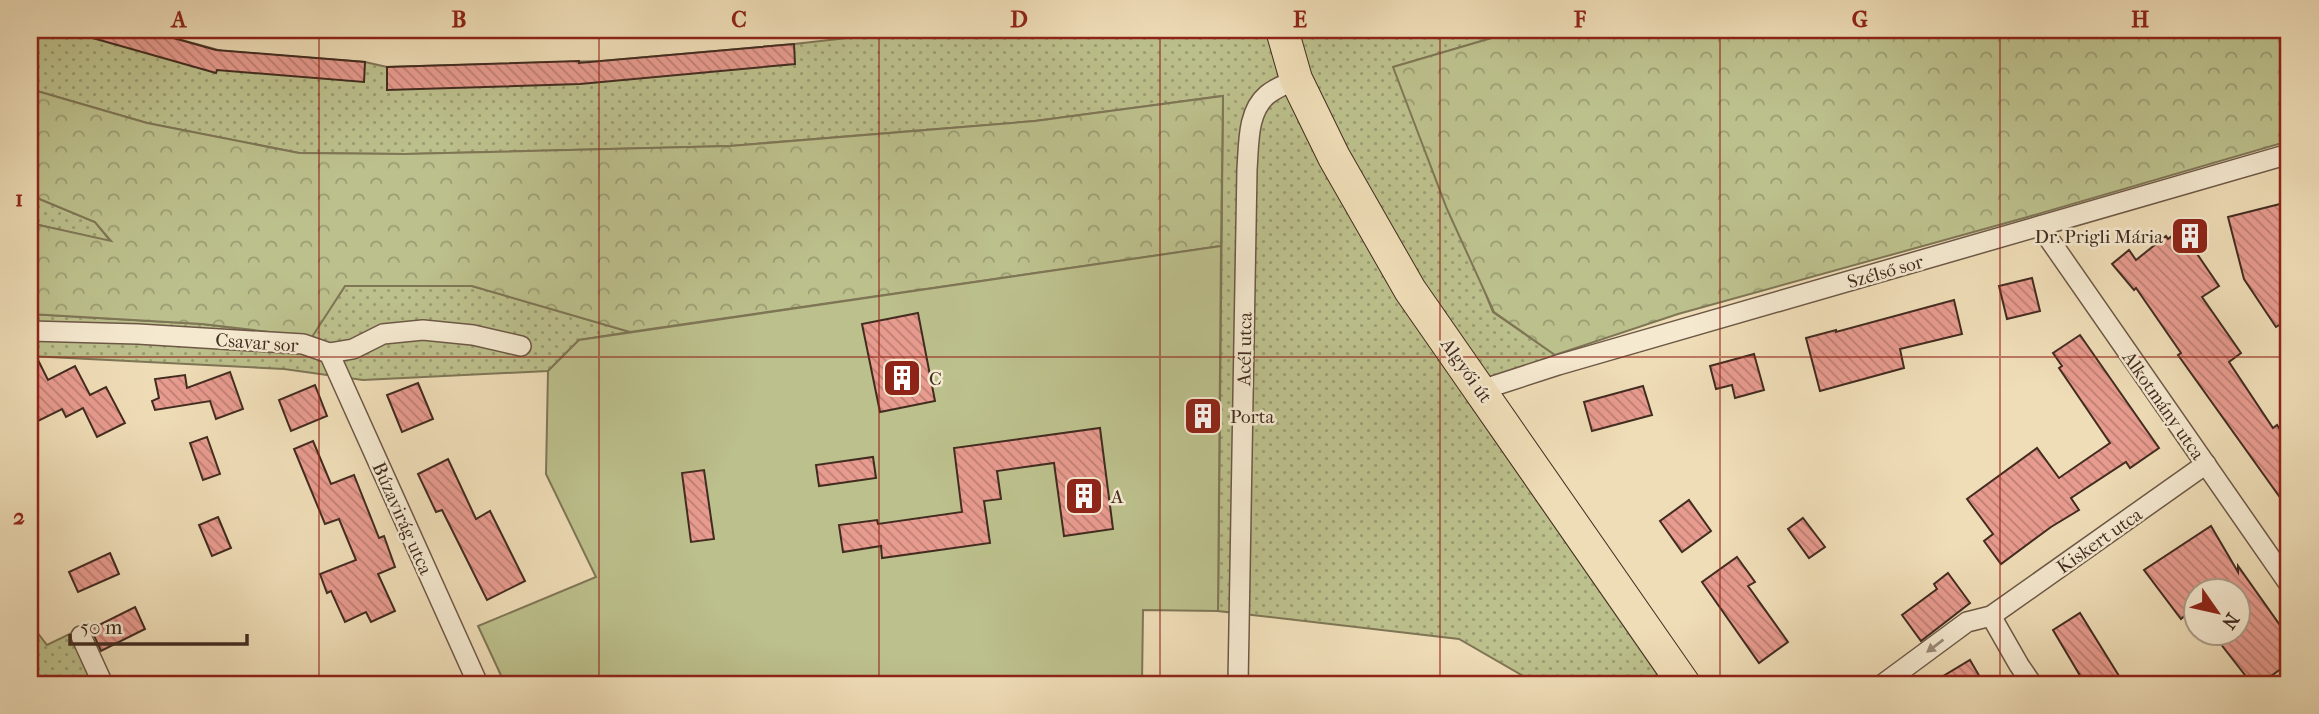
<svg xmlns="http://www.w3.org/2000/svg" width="2319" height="714" viewBox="0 0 2319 714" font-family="'IM FELL French Canon',serif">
<defs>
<pattern id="grass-dots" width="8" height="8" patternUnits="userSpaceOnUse" patternTransform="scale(1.75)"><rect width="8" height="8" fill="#bcc08c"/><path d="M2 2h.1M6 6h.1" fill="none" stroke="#9a9c72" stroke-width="1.8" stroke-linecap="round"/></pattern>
<pattern id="forest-crowns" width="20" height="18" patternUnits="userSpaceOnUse" patternTransform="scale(1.75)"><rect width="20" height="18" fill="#bcc08c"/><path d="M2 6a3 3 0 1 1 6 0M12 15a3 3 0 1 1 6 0" fill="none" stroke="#9a9c72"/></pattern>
<pattern id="building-back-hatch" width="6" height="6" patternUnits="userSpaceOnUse" patternTransform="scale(1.75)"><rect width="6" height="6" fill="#e89b8f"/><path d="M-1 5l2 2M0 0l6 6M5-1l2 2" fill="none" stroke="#be7f74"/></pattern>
</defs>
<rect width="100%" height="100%" fill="#efddb7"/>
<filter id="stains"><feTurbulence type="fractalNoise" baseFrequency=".00286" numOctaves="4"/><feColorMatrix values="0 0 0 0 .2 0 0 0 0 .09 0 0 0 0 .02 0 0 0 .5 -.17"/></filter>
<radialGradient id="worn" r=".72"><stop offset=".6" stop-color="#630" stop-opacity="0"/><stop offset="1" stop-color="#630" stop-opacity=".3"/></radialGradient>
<g fill="url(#grass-dots)" stroke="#7f7656" stroke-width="2">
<path d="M30,30h115l77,21 143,11 22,5 214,-6 193,-17 125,-14h600l-125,37 99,245 62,43 -87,46 196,283h-127l-78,-45 -241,-28 5,-515 -188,25 -305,25 -325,8 -106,-1 -152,-30 -117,-34z"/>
<path d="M30,195l65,27 16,20 -81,-19z"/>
<path d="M345,286h127l158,46 -51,8 -31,31 -185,9 -79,-11 -254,-13v-42l172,10 109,13z"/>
<path d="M30,623l17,22 39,-19 27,58h-83z"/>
</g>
<g fill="url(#forest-crowns)" stroke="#7f7656" stroke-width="2">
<path d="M1519,30h770v111l-265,77 -346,96 -123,41 -61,-43 -47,-103 -54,-142z"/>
<path d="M30,89l117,34 152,30 106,1 325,-8 305,-25 188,-25 -2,150 -591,86 -158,-46h-127l-33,51 -110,-13 -172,-10v-91l81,18 -16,-19 -65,-27z"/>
</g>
<path fill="#bcc08c" stroke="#7f7656" stroke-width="2" d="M1221,246l-3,365 -75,-1 -1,74h-637l-27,-58 118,-49 -50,-103 2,-103 31,-31z"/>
<g fill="url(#building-back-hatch)" stroke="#422c20" stroke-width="2">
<path d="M83,30h62l71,20 149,12 -1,20 -147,-12 -1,3 -134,-38z"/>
<path d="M794,44l1,20 -215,20 -193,6v-23l192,-6v2z"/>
<path d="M2284,203l5,21v95l-13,8 -32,-48 -16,-62z"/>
<path d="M2191,221l14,18 -12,9 26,38 -17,11 39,56 -12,9 44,66 4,-3 12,18v67l-111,-155 3,-2 -45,-65 -2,2 -22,-26 17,-14 7,10 30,-24 2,3z"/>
<path d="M2032,278l8,33 -33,8 -8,-33z"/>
<path d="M1954,300l8,34 -62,15 4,19 -84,23 -14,-53 30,-8v2z"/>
<path d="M918,313l17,88 -55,11 -18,-88z"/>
<path d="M2080,335l79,113 -29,20 -4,-6 -55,36 8,12 -28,17 -50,37 -17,-23 9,-7 -26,-35 70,-51 22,30 51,-35 -51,-75 3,-2 -9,-13z"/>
<path d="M30,344l18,36 27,-14 15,29 16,-8 19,36 -28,14 -14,-29 -17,9 -4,-8 -32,16z"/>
<path d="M1754,354l10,36 -29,8 -3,-13 -16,4 -6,-23z"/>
<path d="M230,372l13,37 -27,10 -6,-18 -55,9 -3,-9 7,-3 -4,-19 30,-4 2,13z"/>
<path d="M418,383l15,36 -31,13 -15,-37z"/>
<path d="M315,385l12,31 -36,15 -12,-31z"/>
<path d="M1643,386l9,29 -60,16 -8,-29z"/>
<path d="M1100,428l13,101 -49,7 -10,-73 -57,8 4,28 -17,2 6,42 -108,15 -1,-12 -38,6 -4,-27 38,-5 1,4 84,-12 -8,-64z"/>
<path d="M207,437l13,37 -17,6 -13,-37z"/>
<path d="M313,441l18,43 23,-9 25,63 5,-2 11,31 -17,7 17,37 -24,11 -5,-10 -21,10 -14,-31 -4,2 -7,-19 36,-14 -17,-41 -14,5 -31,-75z"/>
<path d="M873,457l3,21 -57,8 -3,-21z"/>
<path d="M448,459l28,60 14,-8 35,70 -38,19 -45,-90 -6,2 -18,-38z"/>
<path d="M704,470l10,69 -23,3 -9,-69z"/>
<path d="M1689,500l22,31 -29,21 -22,-31z"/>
<path d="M218,517l13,31 -19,8 -13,-31z"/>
<path d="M1803,518l22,29 -16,11 -21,-29z"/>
<path d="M2211,526l27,46v-6l51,72v25l-29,21h-8l-39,-50h25v-42h-42v14l-15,13 -37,-49z"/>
<path d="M110,553l9,21 -41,18 -9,-20z"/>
<path d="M1737,557l18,25 -7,4 40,56 -29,21 -57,-81z"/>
<path d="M1948,573l22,30 -49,38 -19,-26 35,-26 -3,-5z"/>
<path d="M135,607l10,22 -44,22 -10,-22z"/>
<path d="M2080,613l44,71h-39l-32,-54z"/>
<path d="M1970,660l14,24h-54z"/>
</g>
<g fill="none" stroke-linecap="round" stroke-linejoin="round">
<defs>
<g id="street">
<path d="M2040,226l249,358"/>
<path d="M30,331l108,3 165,10 26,9 24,-4 30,-15 40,-4 50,5 48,11"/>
<path d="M329,353l149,331"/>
<path d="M1481,390l77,-25 731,-211"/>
<path d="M1991,616l28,49 13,19"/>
<path d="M81,636l22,48"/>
<path d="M1238,684l9,-515c2,-25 0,-57 20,-74 8,-7 20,-11 29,-16"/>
<path d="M1883,684l84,-62 24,-6 215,-152"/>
</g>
<path id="primary" d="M1282,30l14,49 38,78 76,133 274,394"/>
</defs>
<use href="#street" stroke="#6d5846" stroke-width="22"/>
<use href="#primary" stroke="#422c20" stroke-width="34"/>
<use href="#street" stroke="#f5e9d0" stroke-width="19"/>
<use href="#primary" stroke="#efddb7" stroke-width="32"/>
</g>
<defs><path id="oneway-solid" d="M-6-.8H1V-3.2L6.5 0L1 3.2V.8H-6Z" transform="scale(1.75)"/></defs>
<use fill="#9c8a78" href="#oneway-solid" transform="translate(1935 646) rotate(143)"/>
<path fill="none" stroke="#8f2418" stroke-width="2" stroke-opacity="0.55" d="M319,30v654M599,30v654M879,30v654M1160,30v654M1440,30v654M1720,30v654M2000,30v654M30,357h2259"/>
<defs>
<symbol id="building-square" viewBox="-11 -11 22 22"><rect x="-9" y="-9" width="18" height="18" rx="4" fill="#8f2418" stroke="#f5e9d0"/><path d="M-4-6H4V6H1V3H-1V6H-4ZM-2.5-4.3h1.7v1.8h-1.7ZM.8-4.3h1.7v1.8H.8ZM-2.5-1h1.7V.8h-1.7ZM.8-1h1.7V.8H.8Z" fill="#fff"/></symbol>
</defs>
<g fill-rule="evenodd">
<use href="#building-square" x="2168" y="214" width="44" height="44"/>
<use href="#building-square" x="880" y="356" width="44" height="44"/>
<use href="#building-square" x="1181" y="394" width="44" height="44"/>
<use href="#building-square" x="1062" y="474" width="44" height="44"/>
</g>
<g text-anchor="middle" stroke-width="5" stroke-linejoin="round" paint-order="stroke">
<g font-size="19" fill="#422c20" stroke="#f5e9d0" text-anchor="start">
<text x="2163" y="243" text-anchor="end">Dr. Prigli Mária</text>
<text x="929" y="385">C</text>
<text x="1230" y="423">Porta</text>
<text x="1111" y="503">A</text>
</g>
<g font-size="19" fill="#422c20" stroke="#f5e9d0">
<text transform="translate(1885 271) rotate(-16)" y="7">Szélső sor</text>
<text transform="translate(257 342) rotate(4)" y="7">Csavar sor</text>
<text transform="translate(1244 349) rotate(-89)" y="7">Acél utca</text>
<text transform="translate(1467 370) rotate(55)" y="7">Algyői út</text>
<text transform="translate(2164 405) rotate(55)" y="7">Alkotmány utca</text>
<text transform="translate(403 518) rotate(66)" y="7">Búzavirág utca</text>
<text transform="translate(2099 540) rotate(-35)" y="7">Kiskert utca</text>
</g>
</g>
<rect width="2319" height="714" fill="none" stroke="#efddb7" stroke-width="77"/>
<g transform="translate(2217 612) rotate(124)"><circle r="33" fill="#f5e9d0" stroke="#ad9d8a" stroke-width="2"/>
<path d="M0-5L12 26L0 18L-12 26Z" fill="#8f2418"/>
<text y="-10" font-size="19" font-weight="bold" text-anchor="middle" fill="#422c20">N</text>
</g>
<path d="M70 634v10h177v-10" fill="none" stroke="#422c20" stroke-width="3.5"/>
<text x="80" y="634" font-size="21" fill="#422c20" stroke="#f5e9d0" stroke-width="5" paint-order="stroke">50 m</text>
<rect x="38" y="38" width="2242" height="638" fill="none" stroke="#8f2418" stroke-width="2.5"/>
<g font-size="23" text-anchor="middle" font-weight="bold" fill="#8f2418">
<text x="179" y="27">A</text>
<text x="459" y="27">B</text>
<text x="739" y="27">C</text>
<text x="1019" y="27">D</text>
<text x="1300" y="27">E</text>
<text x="1580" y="27">F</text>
<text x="1860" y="27">G</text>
<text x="2140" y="27">H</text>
<text x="19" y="206">1</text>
<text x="19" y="524">2</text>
</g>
<rect width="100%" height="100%" filter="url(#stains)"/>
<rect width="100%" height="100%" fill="url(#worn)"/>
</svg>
